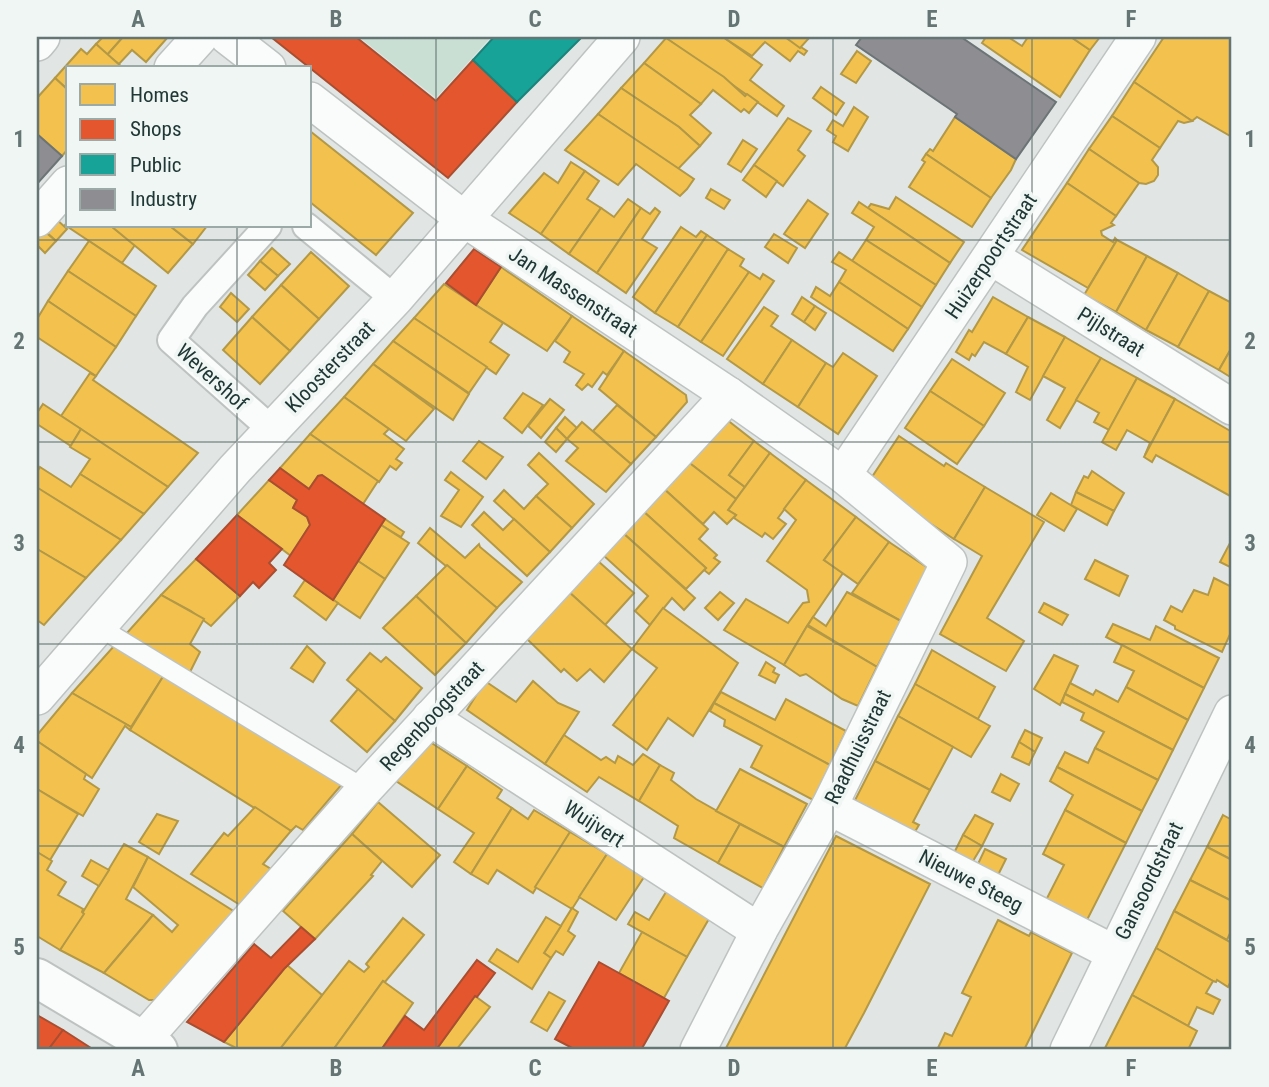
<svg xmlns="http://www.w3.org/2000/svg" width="1269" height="1087" viewBox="0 0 1269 1087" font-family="'Roboto Condensed',sans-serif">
<rect width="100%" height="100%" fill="#e1e6e5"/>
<path fill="#cadfd3" d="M359,37h132l-55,61z"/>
<g fill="#f2c14e" stroke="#b39846" stroke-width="2">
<path d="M103,37h20l-16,18 -11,-11z"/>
<path d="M123,37h45l-22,25 -14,-12 -13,14 -12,-9z"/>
<path d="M668,37h55l39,28 -12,15 34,26 -7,10 -111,-78z"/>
<path d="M723,37h62l22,14 -3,4 -6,-4 -8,10 -25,-19 -13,14z"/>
<path d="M785,37h25l-10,11z"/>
<path d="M986,37h22l14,9 6,-9h43l19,13 -30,47 -78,-54z"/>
<path d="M1071,37h29l-10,13z"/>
<path d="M1164,37h68v100l-35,-20 -5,4 -58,-39z"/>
<path d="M666,38l58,39 21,19 2,-2 11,8 -9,11 -5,-4 -3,3 -28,-22 -12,14 -57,-41z"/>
<path d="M96,44l27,24h-55v22l-13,-12 26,-29 6,5z"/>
<path d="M857,51l14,10 -15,22 -15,-9z"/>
<path d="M644,63l57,41 -11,11 21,18 -11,13 -21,-19 -58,-39z"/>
<path d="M55,78l13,12v59l-6,7 -25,-22v-36z"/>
<path d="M1134,82l58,39 -8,2 -6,-2 -18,27 -48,-32z"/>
<path d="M821,87l23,16 -8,12 -23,-17z"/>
<path d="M621,88l58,39 21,19 -22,23 -80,-55z"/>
<path d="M854,107l14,10 -20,34 -15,-9 3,-6 -9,-6 6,-10 10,6z"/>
<path d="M598,114l96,65 -7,10 -7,7 -44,-32 -18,21 -53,-35z"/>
<path d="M1112,116l48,32 -8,12 6,7v8l-4,6 -8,3 -7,-1 -50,-34z"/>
<path d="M955,117l61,42 -5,11 -20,28 -65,-44 4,-5 3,2z"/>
<path d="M788,118l23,13 -13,19 7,6 -22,30 -29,-21z"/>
<path d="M310,131l103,82 -37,42 -66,-53z"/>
<path d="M743,140l14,9 -16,23 -13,-8z"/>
<path d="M1089,149l50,34 -23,33 -49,-33z"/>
<path d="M926,154l65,44 -19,29 -63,-40 16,-25 -3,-2z"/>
<path d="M571,162l14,9 -44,63 -32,-21 35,-40 14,10z"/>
<path d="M754,165l23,16 -11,16 -23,-17z"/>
<path d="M585,171l14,10 -12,18 14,9 -32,46 -28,-20z"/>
<path d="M1067,183l49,33 -5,7 3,2 -13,6 1,4 11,7 2,-4 2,2 -29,48 -66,-38z"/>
<path d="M711,189l19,11 -6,9 -18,-11z"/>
<path d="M896,197l68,45 -14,21 -82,-55 3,-4 18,5z"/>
<path d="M628,199l13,9 -44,65 -28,-19 32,-46 13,9z"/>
<path d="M808,200l20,14 -23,34 -21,-14z"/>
<path d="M859,202l91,61 -14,22 -70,-45 8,-13 -22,-14z"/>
<path d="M641,208l9,6 5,-6 5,4 -18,27 15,9 -31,45 -29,-20z"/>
<path d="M54,217l13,12 -11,12 -13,-12z"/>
<path d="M68,221v5h43l24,19 -13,18 -57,-38z"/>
<path d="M111,226h59l23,18 -25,29z"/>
<path d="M170,226h37l-14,18z"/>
<path d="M681,227l15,10 5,-6 6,4 -52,78 -22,-16z"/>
<path d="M43,230l13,11 -11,12 -8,-8v-9z"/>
<path d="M774,234l23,14 -9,15 -23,-16z"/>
<path d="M707,235l21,14 -50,78 -23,-14z"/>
<path d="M866,240l70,45 -14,22 -70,-46z"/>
<path d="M1117,240l30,16 -31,56 -32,-17z"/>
<path d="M89,241l67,45 -20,30 -68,-45z"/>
<path d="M272,248l18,16 -12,12 -18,-15z"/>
<path d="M728,249l16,10 -4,7 9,6 -48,70 -23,-15z"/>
<path d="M311,252l38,34 -30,33 -38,-34z"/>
<path d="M839,252l83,55 -14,22 -69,-47 7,-12 -14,-8z"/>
<path d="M1147,256l31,17 -32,57 -30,-18z"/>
<path d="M260,261l18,15 -13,14 -17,-15z"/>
<path d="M501,267l71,49 -25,35 -71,-46z"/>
<path d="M68,271l68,45 -20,31 -68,-46z"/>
<path d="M749,272l11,7 3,-5 11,7 -51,75 -22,-14z"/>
<path d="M1178,273l31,18 -31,56 -32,-17z"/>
<path d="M839,282l69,47 -15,22 -82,-54 5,-10 14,9z"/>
<path d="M444,284l59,39 -13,19 19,13 -13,19 -82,-56z"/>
<path d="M281,285l38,34 -29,32 -38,-34z"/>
<path d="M1209,291l23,12v44l-13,23 -41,-23z"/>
<path d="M231,293l18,16 -12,13 -17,-15z"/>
<path d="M802,297l13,9 -11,16 -12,-8z"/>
<path d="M993,297l35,20 -22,37 -22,-12 -9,14 -3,-2 -3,6 -13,-8 13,-22 3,2z"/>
<path d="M48,301l68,46 -20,29 -59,-39v-18z"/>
<path d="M815,306l11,7 -11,17 -11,-8z"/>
<path d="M764,307l14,9 -7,10 21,14 -29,44 -36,-25z"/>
<path d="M572,316l52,35 -17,24 -4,-3 -11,15 -4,-3 -6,6 -6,-5 8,-11 -20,-12 6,-10 -15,-11z"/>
<path d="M252,317l38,34 -30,33 -37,-34z"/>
<path d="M1028,317l37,20 -35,63 -14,-8 12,-25 -22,-13z"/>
<path d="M414,318l73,49 -18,26 -76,-52z"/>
<path d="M1065,337l36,21 -41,70 -13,-8 18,-32 -22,-12z"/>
<path d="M792,340l34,23 -28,44 -35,-23z"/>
<path d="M393,341l76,53 -16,26 -80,-56z"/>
<path d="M1232,347v31l-13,-8z"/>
<path d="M624,351l62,44 1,7 -31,35 -57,-48z"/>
<path d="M843,353l34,23 -39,58 -40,-27 28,-44 7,4z"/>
<path d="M1101,358l36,20 -28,52 -15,-8 5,-9 -23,-13z"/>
<path d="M952,359l53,34 -21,33 -54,-35z"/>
<path d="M373,364l61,45 -28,32 -62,-44z"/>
<path d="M90,373l6,3 -3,4 105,73 -30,34 -107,-71z"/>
<path d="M1137,378l38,21 -30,56 5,-12 -23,-13 -11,20 -14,-8z"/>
<path d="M930,391l54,35 -27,38 -52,-36z"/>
<path d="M523,393l20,12 -21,28 -18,-15z"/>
<path d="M344,397l45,32 -5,5 20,15 -8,10 6,4 -6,7 -6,-4 -11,16 -69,-48z"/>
<path d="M550,399l14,11 -23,28 -13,-12z"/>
<path d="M1175,399l57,33v65l-76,-42 -4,7 -8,-5z"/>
<path d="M43,404l38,25 -10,17 -34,-22v-11z"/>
<path d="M617,405l39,32 -25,27 -38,-33z"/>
<path d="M565,417l12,11 -10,11 -11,-11z"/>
<path d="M726,419l28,22 -25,34 16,12 -9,12 -49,-38z"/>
<path d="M582,422l49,42 -25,28 -40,-31 12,-13 -11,-9z"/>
<path d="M556,428l11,11 -11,13 -11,-10z"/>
<path d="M81,429l87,58 -24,27 -64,-40 10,-15 -20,-12z"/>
<path d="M310,434l68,47 -15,23 -41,-29 -4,1 -9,13 -29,-21z"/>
<path d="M899,436l45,30 2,-3 39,24 -31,52 -86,-56z"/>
<path d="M479,441l24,16 -17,22 -23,-18z"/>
<path d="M754,441l16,12 -25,34 -16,-12z"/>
<path d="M539,453l55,51 -22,24 -36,-32 12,-12 -20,-19z"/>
<path d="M770,453l36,27 -28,38 8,6 -13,15 -8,-6 -3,4 -28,-19 2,-3 -8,-5z"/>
<path d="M687,461l49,38 -8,11 8,5 -9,9 -13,-12 -11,12 -40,-36z"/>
<path d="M40,467l31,20 9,-13 64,40 -23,26 -84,-52v-16z"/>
<path d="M1092,471l32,22 -10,18 -38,-19 8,-16 4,2z"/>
<path d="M451,472l32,25 -22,30 -20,-11 18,-26 -14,-10z"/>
<path d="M269,480l28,20 -4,8 14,9 3,8 -19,31 -54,-41z"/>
<path d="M806,480l50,37 -32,43 19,13 -36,53 -23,39 -60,-35 22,-31 42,24 15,-20 6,-1 -2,-12 -40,-29 29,-41 -12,-11z"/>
<path d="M985,487l59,35 -57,96 37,23 -18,30 -66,-37 42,-78 -28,-17z"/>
<path d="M38,488l83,52 -35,38 -49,-29z"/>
<path d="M663,488l45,41 -9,10 18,16 -3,3 6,4 -11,12 -5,-4 2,-2 -63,-57z"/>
<path d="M504,490l20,19 12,-13 36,32 -22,24 -56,-51z"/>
<path d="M1076,492l38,19 -7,14 -36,-20z"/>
<path d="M1051,493l26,16 -13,22 -27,-16z"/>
<path d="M643,511l63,57 -20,21 -63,-56z"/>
<path d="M484,512l19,18 11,-11 36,33 -23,24 -55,-51z"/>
<path d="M856,517l33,25 -31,42 -34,-24z"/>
<path d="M385,519l19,13 -3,5 -20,-12z"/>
<path d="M381,525l28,18 -24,36 -27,-18z"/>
<path d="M430,528l35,30 14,-14 1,3 42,35 -25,26 -79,-65z"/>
<path d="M623,533l72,65 -11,12 -12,-12 -22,27 -15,-14 13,-15 -45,-41z"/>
<path d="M889,542l39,26 -27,53 -49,-28z"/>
<path d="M1230,543l2,1v24l-12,-6z"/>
<path d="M37,549l49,29 -42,47 -7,-5z"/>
<path d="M196,559l44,37 -29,30 -20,-15 -30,-16z"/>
<path d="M1095,560l33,16 -9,20 -34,-17z"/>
<path d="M358,561l27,18 -25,39 -27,-18z"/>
<path d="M598,561l36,32 -29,32 -36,-33z"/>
<path d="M447,565l50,43 -31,35 -50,-47z"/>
<path d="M1214,578l18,9v43l-10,22 -47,-23v-3l-11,-6 7,-14 11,6 12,-22 14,5z"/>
<path d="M305,580l33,23 -12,17 -32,-24z"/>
<path d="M569,592l63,57 -28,33 -14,-13 -13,12 -13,-12 -3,3 -34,-33z"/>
<path d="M720,592l14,11 -16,17 -13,-12z"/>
<path d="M847,592l54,29 -24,46 -69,-42 5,-8 13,9z"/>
<path d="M161,595l43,24 -14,25 10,8 -10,20 -64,-38z"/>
<path d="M416,596l50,47 -31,32 -52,-47z"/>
<path d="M1044,603l24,12 -6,10 -23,-13z"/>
<path d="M663,608l75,55 -45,73 -25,-18 -21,32 -34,-25 44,-57 -25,-19z"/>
<path d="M1113,624l37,16 6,-14 63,32 -15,30 -98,-51z"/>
<path d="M807,626l70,41 -19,39 -16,-7 -36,-25 -6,2 -16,-11z"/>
<path d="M1122,645l82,43 -16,32 -62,-33 8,-16 -20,-9z"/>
<path d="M114,646l50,29 -33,52 -59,-34z"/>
<path d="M307,646l18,17 -12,19 -22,-14z"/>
<path d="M932,650l63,37 -17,32 -63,-35z"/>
<path d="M370,653l11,9 5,-5 36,31 -27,33 -48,-41z"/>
<path d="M1054,655l24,11 -18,39 -26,-16z"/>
<path d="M766,662l9,6 -2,4 6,3 -4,8 -16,-8z"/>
<path d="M164,675l179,108 -40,47 -7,-4 -5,5 -161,-101z"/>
<path d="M485,681l31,21 17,-21 25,22 21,9 -34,52 -78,-54z"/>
<path d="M1070,683l23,12 3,-5 22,12 8,-15 62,33 -15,30 -108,-56z"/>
<path d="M915,684l75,42 -19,31 -73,-41z"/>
<path d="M358,689l37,32 -28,31 -36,-31z"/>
<path d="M721,692l54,28 11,-21 60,32 -16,34 -116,-62z"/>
<path d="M72,693l59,34 -1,3 -5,-4 -33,52 -55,-37v-6z"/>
<path d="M1065,694l108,56 -15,30 -63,-32 9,-16 -23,-12 3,-7 -22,-11z"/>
<path d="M714,703l116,62 -17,35 -62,-33 11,-21 -38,-20 1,-6 -15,-9z"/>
<path d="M898,716l55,31 -23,43 -55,-29z"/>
<path d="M1025,730l17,8 -7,14 -16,-10z"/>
<path d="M564,735l37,25 5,-3 9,6 3,-7 15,9 10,-11 17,11 -21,36 -40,-24 -12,15 -42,-28z"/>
<path d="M37,741l49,33 -2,5 15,10 -16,27 -46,-27z"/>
<path d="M430,742l37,24 -29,43 -42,-28z"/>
<path d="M1019,742l16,10 -6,13 -17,-8z"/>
<path d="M1095,748l63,32 -16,31 -85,-44 8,-15 23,11z"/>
<path d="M875,761l55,29 -17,32 6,3 -9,15 -59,-32z"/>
<path d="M660,765l14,8 -3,7 25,19 44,25 -22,39 -44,-25 4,-12 -39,-25z"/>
<path d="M467,766l35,24 -5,8 15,10 -41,66 -17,-12 20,-29 -36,-24z"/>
<path d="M1057,767l85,44 -16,32 -61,-33 8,-15 -23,-14z"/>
<path d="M740,769l67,35 -23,43 -68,-36z"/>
<path d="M1001,774l18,10 -9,17 -18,-9z"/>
<path d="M37,789l41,25 -28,46 -13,-8z"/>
<path d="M378,802l62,53 -28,32 -60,-53z"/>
<path d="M255,807l36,24 -28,33 8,5 -31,36 -49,-31 33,-41 4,3z"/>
<path d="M512,808l16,11 6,-9 36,22 -37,61 -36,-23 -9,14 -17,-10z"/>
<path d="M1065,810l61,33 -41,81 -41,-20 20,-39 -21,-11z"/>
<path d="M157,814l21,7 -19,33 -20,-12z"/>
<path d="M975,815l18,9 -11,22 -19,-11z"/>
<path d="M1223,815l9,5v40l-25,-13z"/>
<path d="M740,824l44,23 -21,41 -45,-25z"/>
<path d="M570,832l37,22 -35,55 -37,-22z"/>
<path d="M352,834l30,27 -11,14 2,1 -58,63 -32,-28z"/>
<path d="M963,835l19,11 -12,20 -18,-9z"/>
<path d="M836,836l94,48 -66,129 -20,37h-119z"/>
<path d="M124,844l24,13 -22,42 27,16 -49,58 -44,-23z"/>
<path d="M1207,847l25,13v41l-42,-21z"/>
<path d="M985,849l21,10 -9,18 -20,-11z"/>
<path d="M37,852l15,9 -5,9 19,12 -8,13 25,14 -1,3 2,2 -24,36 -23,-14z"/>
<path d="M607,854l37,23 -28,43 -37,-23z"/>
<path d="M148,857l87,55 -76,88h-10l-45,-27 49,-58 19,17 6,-7 -45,-38z"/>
<path d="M91,860l18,10 -10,16 -17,-10z"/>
<path d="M1190,880l42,21v28l-5,11 -53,-29z"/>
<path d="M666,892l44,25 -23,40 -59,-33 7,-12 14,8z"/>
<path d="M572,908l6,4 -10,19 7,5 -12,19 -7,-4 -5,7 -7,-5z"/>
<path d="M1174,911l58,32v36l-4,8 -11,-7 -1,2 -3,-1 -57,-33z"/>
<path d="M546,917l15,9 -17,27 7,5 -19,31 -43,-28 8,-12 21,13z"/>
<path d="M403,918l21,17 -39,47 -2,-1 -50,69h-54l70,-89 15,11 5,-5 -3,-3z"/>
<path d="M998,920l31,16 2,-4 41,21 -48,97h-87l8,-17 7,3 19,-39 -9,-4z"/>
<path d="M642,932l45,25 -23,41 -45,-25z"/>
<path d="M1156,948l57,33 -7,12 14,7 -7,14 -16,-7 -9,19 -56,-31z"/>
<path d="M287,965l35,30 -43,55h-39l-16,-8z"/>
<path d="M383,981l30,22 -32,47h-48z"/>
<path d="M549,992l16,9 -18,30 -16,-9z"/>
<path d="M1132,995l65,36 -9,19h-84z"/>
<path d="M475,996l15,11 -33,42 2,1h-23z"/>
</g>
<g fill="#e4572e" stroke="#a94e30" stroke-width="2">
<path d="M271,37h85l80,64 37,-41 44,42 -69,76z"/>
<path d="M474,249l27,18 -25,38 -30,-22z"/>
<path d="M280,468l29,21 9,-13 4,-1 63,44 -52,81 -49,-35 26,-40 -3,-8 -14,-9 4,-8 -28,-20z"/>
<path d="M237,515l45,34 -13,14 7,7 -17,18 -6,-6 -13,14 -44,-37z"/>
<path d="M301,927l14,12 -31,30 -60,73 -37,-20 67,-78 17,14z"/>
<path d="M477,960l18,13 -18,24 -2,-1 -39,54h-55l24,-34 19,14z"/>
<path d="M599,962l70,39 -28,49h-65l-21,-11z"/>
<path d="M37,1015l26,15 -15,20h-11z"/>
<path d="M63,1030l31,20h-46z"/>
</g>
<path fill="#17a398" stroke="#1a837a" stroke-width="2" d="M494,37h88l-65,65 -44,-42z"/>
<g fill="#8d8d92" stroke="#6c7476" stroke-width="2">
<path d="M862,37h99l95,65 -40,57 -61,-42 2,-3 -101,-69z"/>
<path d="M37,134l25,22 -25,28z"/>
</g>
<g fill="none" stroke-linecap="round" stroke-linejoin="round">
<defs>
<path id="service" d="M99,627l266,162"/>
<g id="pedestrian">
<path d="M268,226l-73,80 -24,34 100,89"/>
<path d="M306,226l89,73"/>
</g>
<g id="minor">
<path d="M228,37l40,31"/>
<path d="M37,43l5,-6"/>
<path d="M172,68l28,-31"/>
<path d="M310,100l154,119 265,176 114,80 106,87 -120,245 -70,124 -61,119"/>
<path d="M37,219l31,-35"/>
<path d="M991,257l241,150"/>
<path d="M843,475l295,-438"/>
<path d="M37,697l198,-228 160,-170 227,-262"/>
<path d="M430,718l329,213"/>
<path d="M829,807l285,146"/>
<path d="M134,1050l231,-261 364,-394"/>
<path d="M1068,1050l164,-337"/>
</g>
<path id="tertiary" d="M37,978l121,72"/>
</defs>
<use href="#service" stroke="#bec3c2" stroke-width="21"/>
<use href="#pedestrian" stroke="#bec3c2" stroke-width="30"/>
<use href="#minor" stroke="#bec3c2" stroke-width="38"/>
<use href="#tertiary" stroke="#bec3c2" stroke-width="42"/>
<use href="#service" stroke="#fafbfb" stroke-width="18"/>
<use href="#pedestrian" stroke="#fafbfb" stroke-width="26"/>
<use href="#minor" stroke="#fafbfb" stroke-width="35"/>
<use href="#tertiary" stroke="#fafbfb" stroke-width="38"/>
</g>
<path fill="none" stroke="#647573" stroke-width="2" stroke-opacity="0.55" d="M237,37v31M436,37v1013M634,37v1013M833,37v1013M1032,37v1013M237,226v824M37,240h1195M37,442h1195M37,644h1195M37,846h1195"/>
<g text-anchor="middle" stroke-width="7" stroke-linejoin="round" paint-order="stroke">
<g font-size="21" fill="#203835" stroke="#eff6f3">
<text transform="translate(991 256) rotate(-56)" y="7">Huizerpoortstraat</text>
<text transform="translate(573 292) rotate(33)" y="7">Jan Massenstraat</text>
<text transform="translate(1111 332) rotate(32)" y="7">Pijlstraat</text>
<text transform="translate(330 367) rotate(-46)" y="7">Kloosterstraat</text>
<text transform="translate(212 377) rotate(42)" y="7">Wevershof</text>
<text transform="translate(432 716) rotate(-47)" y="7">Regenboogstraat</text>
<text transform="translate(858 747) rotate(-64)" y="7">Raadhuisstraat</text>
<text transform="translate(594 824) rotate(33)" y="7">Wuijvert</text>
<text transform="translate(971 881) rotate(27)" y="7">Nieuwe Steeg</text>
<text transform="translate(1149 881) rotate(-64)" y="7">Gansoordstraat</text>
</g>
</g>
<rect width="1269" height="1087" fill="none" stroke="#eff6f3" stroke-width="77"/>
<rect x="66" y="66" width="245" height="161" fill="#eff6f3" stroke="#9caaa7" stroke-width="2"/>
<rect x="80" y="84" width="35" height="21" fill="#f2c14e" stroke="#9caaa7" stroke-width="2"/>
<text x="130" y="102" font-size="21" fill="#203835">Homes</text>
<rect x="80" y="119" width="35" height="21" fill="#e4572e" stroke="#9caaa7" stroke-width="2"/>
<text x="130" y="136" font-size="21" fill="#203835">Shops</text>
<rect x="80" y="154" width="35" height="21" fill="#17a398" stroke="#9caaa7" stroke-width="2"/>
<text x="130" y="172" font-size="21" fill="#203835">Public</text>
<rect x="80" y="189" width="35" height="21" fill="#8d8d92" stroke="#9caaa7" stroke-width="2"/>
<text x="130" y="206" font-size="21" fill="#203835">Industry</text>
<rect x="38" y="38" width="1192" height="1010" fill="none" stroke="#647573" stroke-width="2.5"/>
<g font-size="23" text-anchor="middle" font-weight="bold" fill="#647573">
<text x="138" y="27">A</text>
<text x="336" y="27">B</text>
<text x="535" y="27">C</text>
<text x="734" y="27">D</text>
<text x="932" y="27">E</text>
<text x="1131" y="27">F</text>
<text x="19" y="147">1</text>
<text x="1250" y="147">1</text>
<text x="19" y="349">2</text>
<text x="1250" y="349">2</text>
<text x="19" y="551">3</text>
<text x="1250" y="551">3</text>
<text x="19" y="753">4</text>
<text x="1250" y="753">4</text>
<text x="19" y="955">5</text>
<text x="1250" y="955">5</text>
<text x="138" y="1076">A</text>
<text x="336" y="1076">B</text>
<text x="535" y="1076">C</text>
<text x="734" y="1076">D</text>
<text x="932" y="1076">E</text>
<text x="1131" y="1076">F</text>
</g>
</svg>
